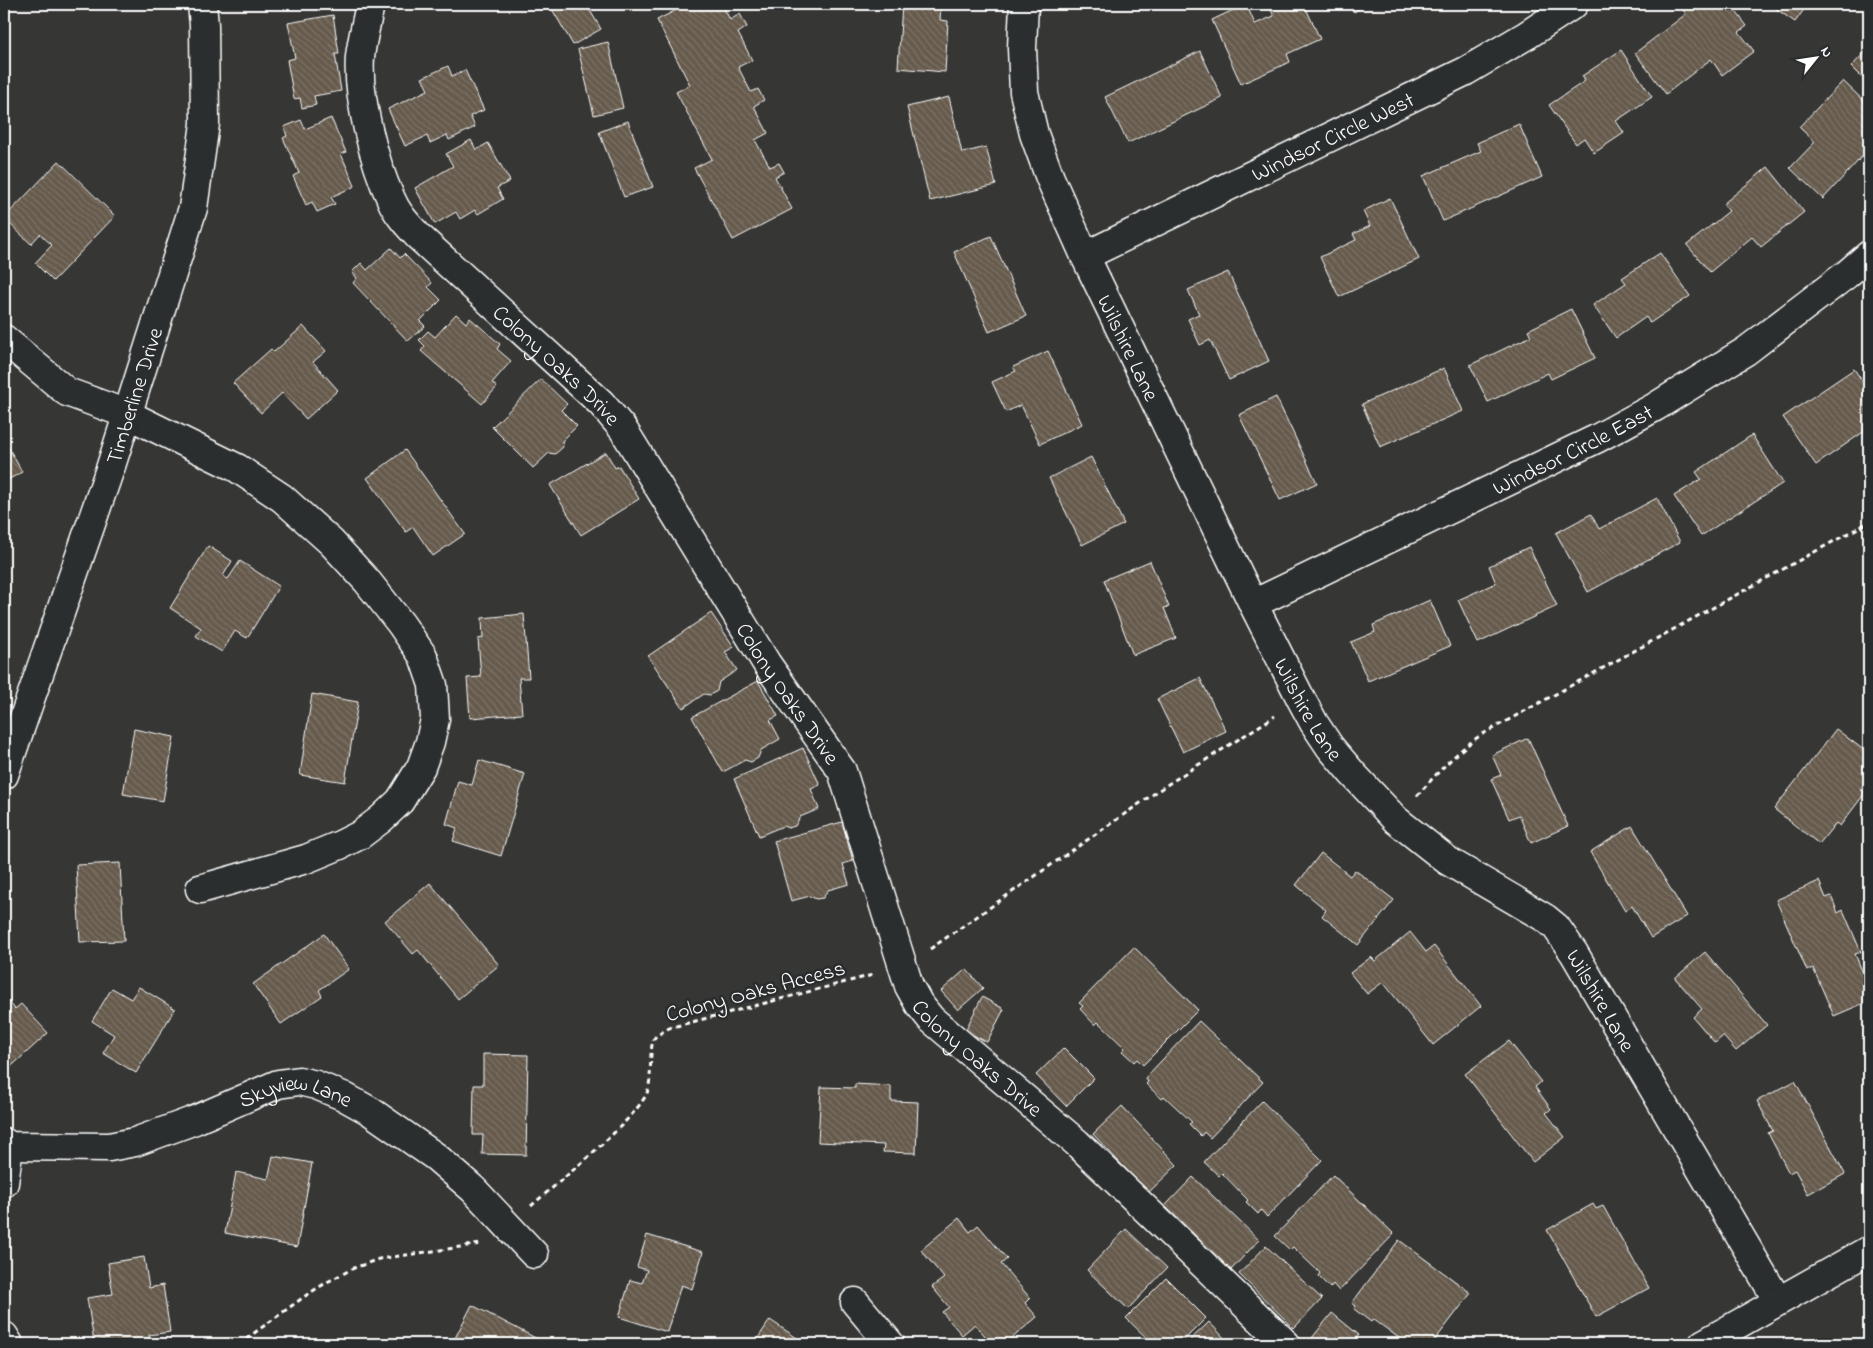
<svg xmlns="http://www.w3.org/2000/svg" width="1873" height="1348" viewBox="0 0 1873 1348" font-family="'Indie Flower',sans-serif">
<defs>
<pattern id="building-back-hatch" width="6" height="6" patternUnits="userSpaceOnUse" patternTransform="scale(1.25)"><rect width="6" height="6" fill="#655a4c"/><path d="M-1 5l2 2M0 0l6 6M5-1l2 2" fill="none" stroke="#7c7367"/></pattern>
</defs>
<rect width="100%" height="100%" fill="#363634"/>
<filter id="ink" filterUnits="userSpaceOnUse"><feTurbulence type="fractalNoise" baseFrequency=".02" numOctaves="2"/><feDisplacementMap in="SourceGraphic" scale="10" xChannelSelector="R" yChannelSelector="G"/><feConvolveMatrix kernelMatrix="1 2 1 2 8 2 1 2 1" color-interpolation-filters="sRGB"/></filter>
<g filter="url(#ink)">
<g fill="url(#building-back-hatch)" stroke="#fff">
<path d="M549,4h37l15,25 -28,16z"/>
<path d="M688,4h34l8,16 10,-6 7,13 -9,6 14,27 -14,7 13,25 7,-3 6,11 -10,6 14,27 -13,7 15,27 9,-4 5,9 -9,5 17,32 -59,31 -39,-72 18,-9 -36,-67 14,-7 -33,-65z"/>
<path d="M902,4h39l-1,16 8,1 -3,51 -47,-4z"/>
<path d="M1246,4l9,20 19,-8 -6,-12h36l16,35 -33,15 3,8 -49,22 -29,-64z"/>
<path d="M1349,4h18l-13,8z"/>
<path d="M1678,4h52l17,22 -8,6 15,19 -32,24 -11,-16 -45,35 -31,-41 51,-39z"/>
<path d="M1769,4h39l-13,18z"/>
<path d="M333,15l6,39h-4l6,37 -27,5 2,9 -14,3 -2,-10 -6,1 -7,-39 8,-2 -7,-35z"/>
<path d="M608,42l15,66 -29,7 -16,-66z"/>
<path d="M1869,48v37l-18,-18z"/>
<path d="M1621,50l31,47 -36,24 8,12 -30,20 -10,-15 -8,6 -27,-39 36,-24 -3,-5z"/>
<path d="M1200,51l22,47 -94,45 -23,-46z"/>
<path d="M448,66l4,10 13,-6 19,40 -14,6 5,11 -26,13 -2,-5 -17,8 -3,-7 -22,10 -17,-37 40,-19 -6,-12z"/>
<path d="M1843,81l26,25v43l-46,50 -33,-31 25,-26 -16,-15z"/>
<path d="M949,97l13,56 24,-6 10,38 -66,16 -23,-94z"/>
<path d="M331,118l15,34 -5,2 14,32 -24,11 4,7 -18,8 -5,-10 -6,3 -13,-29 6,-3 -16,-35 4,-2 -3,-9 17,-7 4,9z"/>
<path d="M628,121l25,66 -29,10 -25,-65z"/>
<path d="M1519,124l23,53 -99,44 -20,-45 58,-25 -4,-8z"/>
<path d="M471,140l5,10 12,-7 22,38 -13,7 6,11 -25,15 -3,-4 -15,9 -4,-7 -21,12 -20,-36 38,-22 -7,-12z"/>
<path d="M59,161l56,55 -62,65 -18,-18 17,-18 -12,-11 -9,10 -27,-26z"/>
<path d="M1768,167l36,45 -43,35 -9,-10 -42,35 -23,-27 42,-34 -6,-7z"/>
<path d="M1390,198l29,61 -80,38 -19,-40 36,-17 -3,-6 17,-8 -7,-15z"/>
<path d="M991,236l35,80 -37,16 -35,-80z"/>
<path d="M391,248l9,10 4,-4 28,29 -4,4 13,13 -21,21 5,5 -17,15 -55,-58 4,-5 -5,-6 9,-9 6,7z"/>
<path d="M1660,253l30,43 -40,27 -4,-6 -30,21 -23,-33 33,-22 -4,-5z"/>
<path d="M1228,272l41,89 -40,19 -19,-40 -10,5 -12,-26 11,-5 -11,-24z"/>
<path d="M1571,309l24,49 -44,21 -3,-6 -60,29 -18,-37 61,-29 -3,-6z"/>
<path d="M456,314l10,9 4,-5 30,26 -3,5 14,12 -19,22 5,4 -15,17 -61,-53 4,-5 -6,-6 9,-9 7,6z"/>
<path d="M303,326l23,25 -13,11 25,28 -32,29 -24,-26 -21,20 -28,-30 38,-34 3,3z"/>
<path d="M1048,351l34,73 -42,20 -19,-39 -15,7 -14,-30 24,-11 -3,-4z"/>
<path d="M1444,368l19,43 -83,36 -18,-43z"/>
<path d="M1854,369l15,22v37l-53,37 -33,-48z"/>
<path d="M541,379l26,25 -6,6 16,16 -15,15 1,6 -8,7 -6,-1 -16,15 -41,-41z"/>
<path d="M1276,397l41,86 -37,17 -41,-85z"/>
<path d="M1752,435l31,48 -82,53 -27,-40 27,-17 -5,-7z"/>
<path d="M4,439l18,33 -18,10z"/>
<path d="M405,450l60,84 -32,22 -20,-29 -7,5 -39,-54z"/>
<path d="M606,452l9,16 4,-2 20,33 -58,36 -31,-50z"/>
<path d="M1091,457l33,67 -42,21 -33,-67z"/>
<path d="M1657,498l23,44 -92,50 -32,-59 35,-19 8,15z"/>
<path d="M208,546l24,15 -9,15 5,3 12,-18 39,25 -32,52 -12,-7 -13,21 -26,-16 5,-8 -31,-20z"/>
<path d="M1529,547l28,59 -79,37 -20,-43 38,-17 -7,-17z"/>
<path d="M1150,561l19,46 -5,1 12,30 -43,17 -29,-75z"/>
<path d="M1430,600l20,46 -82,35 -17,-39 24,-10 -2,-7z"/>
<path d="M711,613l23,34 -9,5 12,18 -18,12 -2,9 -7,4 -6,-1 -21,14 -35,-52z"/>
<path d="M524,614l5,64h-10l3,36 -52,4 -3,-40 14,-1 -3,-38 5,-1 -1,-20z"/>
<path d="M1200,678l26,53 -43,21 -26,-53z"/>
<path d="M758,681l20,35 -8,4 10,19 -19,11 -3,8 -7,4 -6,-2 -22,12 -31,-55z"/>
<path d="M312,694l46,8 -13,80 -45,-7z"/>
<path d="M134,729l40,8 -11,64 -40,-7z"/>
<path d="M1836,729l33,25v23l-9,12 5,4 -25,33 -4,-3 -17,21 -45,-35z"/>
<path d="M1528,738l40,88 -37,17 -12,-28 -10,4 -18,-40 10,-4 -9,-20z"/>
<path d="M803,748l17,37 -9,4 8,20 -19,8 -5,9 -7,2 -5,-2 -24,10 -25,-57z"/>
<path d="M479,760l46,14 -24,82 -48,-15 4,-13 -11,-4 12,-43 14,4z"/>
<path d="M842,822l11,39 -10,3 6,20 -21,6 -5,8 -7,1 -6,-3 -19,5 -17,-60z"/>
<path d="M1632,826l55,90 -36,22 -19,-32 -7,5 -35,-59z"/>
<path d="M1321,853l29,23 5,-6 39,30 -36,45 -36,-29 4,-6 -30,-25z"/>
<path d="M120,863l4,78 -44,1 -4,-77z"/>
<path d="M1819,881l7,17 5,-2 7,17 5,-3 18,42 -6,2 14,33v14l-35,15 -21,-48 -6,3 -31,-71z"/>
<path d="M430,883l69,82 -41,34 -40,-49 -5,4 -28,-33z"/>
<path d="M1410,932l16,20 8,-6 47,60 -48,39 -50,-63 -16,12 -17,-21 21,-16 4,4z"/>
<path d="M324,934l25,35 -30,21 3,6 -41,28 -28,-40z"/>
<path d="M1134,947l64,63 -55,55 -6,-6 -3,3 -12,-11 3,-3 -27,-26 -3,3 -15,-16 3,-3 -4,-3z"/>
<path d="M1705,952l62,73 -31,26 -13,-15 -8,7 -22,-26 9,-8 -27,-31z"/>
<path d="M966,969l17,19 -25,22 -17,-19z"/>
<path d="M139,987l36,22 -39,64 -33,-20 11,-18 -22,-14 20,-33 19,11z"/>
<path d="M4,996l11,13 6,-5 27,29 -44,40z"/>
<path d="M982,997l22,12 -17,33 -22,-11z"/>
<path d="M1199,1021l64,61 -53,56 -6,-6 -3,4 -12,-12 3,-2 -28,-26 -2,3 -16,-15 2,-2 -3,-4z"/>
<path d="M1509,1041l32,41 -6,5 16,22 -5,4 19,24 -32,25 -68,-88z"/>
<path d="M1064,1048l30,30 -28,28 -30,-31z"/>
<path d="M483,1054l45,1 -2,100 -44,-1 1,-19h-10l1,-50h9z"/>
<path d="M1795,1081l50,93 -37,20 -13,-24 -6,3 -21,-40 5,-2 -16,-30z"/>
<path d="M855,1084l36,2v15l27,1 -2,51 -33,-1 1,-7 -66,-3 3,-55 34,1z"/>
<path d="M1262,1101l60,59 -55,57 -6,-7 -3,4 -12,-12 2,-2 -26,-27 -3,3 -15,-14z"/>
<path d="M1122,1106l55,59 -29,28 -55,-59z"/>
<path d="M273,1156l39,7 -15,84 -72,-14 11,-61 32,7z"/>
<path d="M1333,1175l61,59 -55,57 -6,-7 -3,4 -12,-12 2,-3 -27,-26 -3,3 -15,-14z"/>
<path d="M1193,1177l66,63 -28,30 -66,-64z"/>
<path d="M1593,1204l3,5 7,-3 46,82 -53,29 -49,-87z"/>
<path d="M959,1218l11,14 8,-7 29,34 -6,5 29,34 -5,5 12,14 -32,27h-13l-17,-20 -13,11 -20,-23 7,-5 -17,-20 12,-9 -23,-28z"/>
<path d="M1126,1229l41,39 -39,41 -41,-39z"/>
<path d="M647,1235l56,17 -11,37 -11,-4 -14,47 -48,-15 11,-37 12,3 5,-13 -10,-3z"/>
<path d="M1399,1240l72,53 -39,51h-31l2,-3 -30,-22 -2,3 -17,-13 2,-3 -4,-3z"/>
<path d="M1266,1246l56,53 -28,29 -55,-54z"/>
<path d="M144,1257l5,31 14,-3 7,47 -21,3 1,9h-46v-4l-10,2 -7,-44 26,-4 -5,-31z"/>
<path d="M1166,1278l40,40 -26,26h-27l-27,-26z"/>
<path d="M472,1305l75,39h-95z"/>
<path d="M1332,1313l27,22 -8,9h-32l-7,-6z"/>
<path d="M770,1320l36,24h-52z"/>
<path d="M1209,1322l21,22h-44z"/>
<path d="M1848,1338l4,6h-15z"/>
</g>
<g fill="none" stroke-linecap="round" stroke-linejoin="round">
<defs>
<g id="street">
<path id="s1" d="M370,4c-3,17 -8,35 -10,53 -3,39 14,106 31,142 6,15 17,26 27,37l183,167 22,26 144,235 75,107 67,215 10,18 12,15 146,124 209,201"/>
<path id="s2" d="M1024,4l-2,44 2,44 10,42 16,44 35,78 168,348 48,95 13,24 16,24 22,26 44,47 52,41 97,57 11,9 18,26 204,348"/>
<path id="s3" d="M1085,256l381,-185 61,-36 47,-31"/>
<path d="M4,339l63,53 60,22 110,54 45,30 49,44 36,39 34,43 22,32 10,29 2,34 -5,23 -9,25 -21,34 -19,18 -21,16 -20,10 -34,14 -106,30"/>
<path id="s4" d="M1253,604l343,-165 59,-32 91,-56 101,-77 22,-19"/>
<path id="s5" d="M4,1142l5,4 100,1 26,-5 60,-22 83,-36 21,-3 17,4 27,11 27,15 66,46 37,32 61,65"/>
<path d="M4,1183l5,-37"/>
<path d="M855,1302l35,42"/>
<path d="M4,1336l5,8"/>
<path d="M1703,1344l166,-94"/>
</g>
<g id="secondary">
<path id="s6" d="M4,775l107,-309 82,-258 12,-84 -1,-99 -2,-21"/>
</g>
</defs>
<use href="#street" stroke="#fff" stroke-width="31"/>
<use href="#secondary" stroke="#fff" stroke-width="31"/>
<g stroke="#fff" stroke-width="3" stroke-dasharray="5 4" stroke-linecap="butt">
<path d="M1417,796c20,-23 39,-44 64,-61l388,-213"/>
<path d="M930,949l235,-163 110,-70"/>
<path d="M531,1206c24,-21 110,-90 117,-116 4,-16 1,-33 5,-50l3,-4 13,-8 204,-53"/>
<path d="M239,1344l69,-50 21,-13 25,-13 25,-9 102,-15"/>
</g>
<use href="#street" stroke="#2a2d2e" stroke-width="28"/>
<use href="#secondary" stroke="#2a2d2e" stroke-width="28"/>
</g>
</g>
<g text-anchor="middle" stroke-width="5" stroke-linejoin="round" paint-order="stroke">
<g font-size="22" fill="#fff" stroke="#2a2d2e">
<text dy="8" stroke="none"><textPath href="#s3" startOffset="275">Windsor Circle West</textPath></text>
<text dy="8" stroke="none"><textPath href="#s2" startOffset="365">Wilshire Lane</textPath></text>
<text dy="8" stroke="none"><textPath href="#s1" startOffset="436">Colony Oaks Drive</textPath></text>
<text dy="8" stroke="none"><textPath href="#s6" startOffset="401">Timberline Drive</textPath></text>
<text dy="8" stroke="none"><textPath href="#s4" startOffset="355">Windsor Circle East</textPath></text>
<text dy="8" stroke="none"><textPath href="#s1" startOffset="840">Colony Oaks Drive</textPath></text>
<text dy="8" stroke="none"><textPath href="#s2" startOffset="769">Wilshire Lane</textPath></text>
<text transform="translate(755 990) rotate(-15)" y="8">Colony Oaks Access</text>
<text dy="8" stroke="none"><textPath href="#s2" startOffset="1190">Wilshire Lane</textPath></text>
<text dy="8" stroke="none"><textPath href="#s1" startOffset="1260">Colony Oaks Drive</textPath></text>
<text dy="8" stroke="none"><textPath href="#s5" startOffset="305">Skyview Lane</textPath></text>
</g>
</g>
<rect width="1873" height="1348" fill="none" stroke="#2a2d2e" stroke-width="20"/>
<rect x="10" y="10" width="1853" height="1328" fill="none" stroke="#fff" stroke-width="2" filter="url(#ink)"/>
<g transform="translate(1816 58) rotate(60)" stroke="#2a2d2e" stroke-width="4" paint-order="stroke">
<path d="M0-4L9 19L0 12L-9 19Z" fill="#ffffff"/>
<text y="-8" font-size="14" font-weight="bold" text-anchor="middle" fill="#ffffff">N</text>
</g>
</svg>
